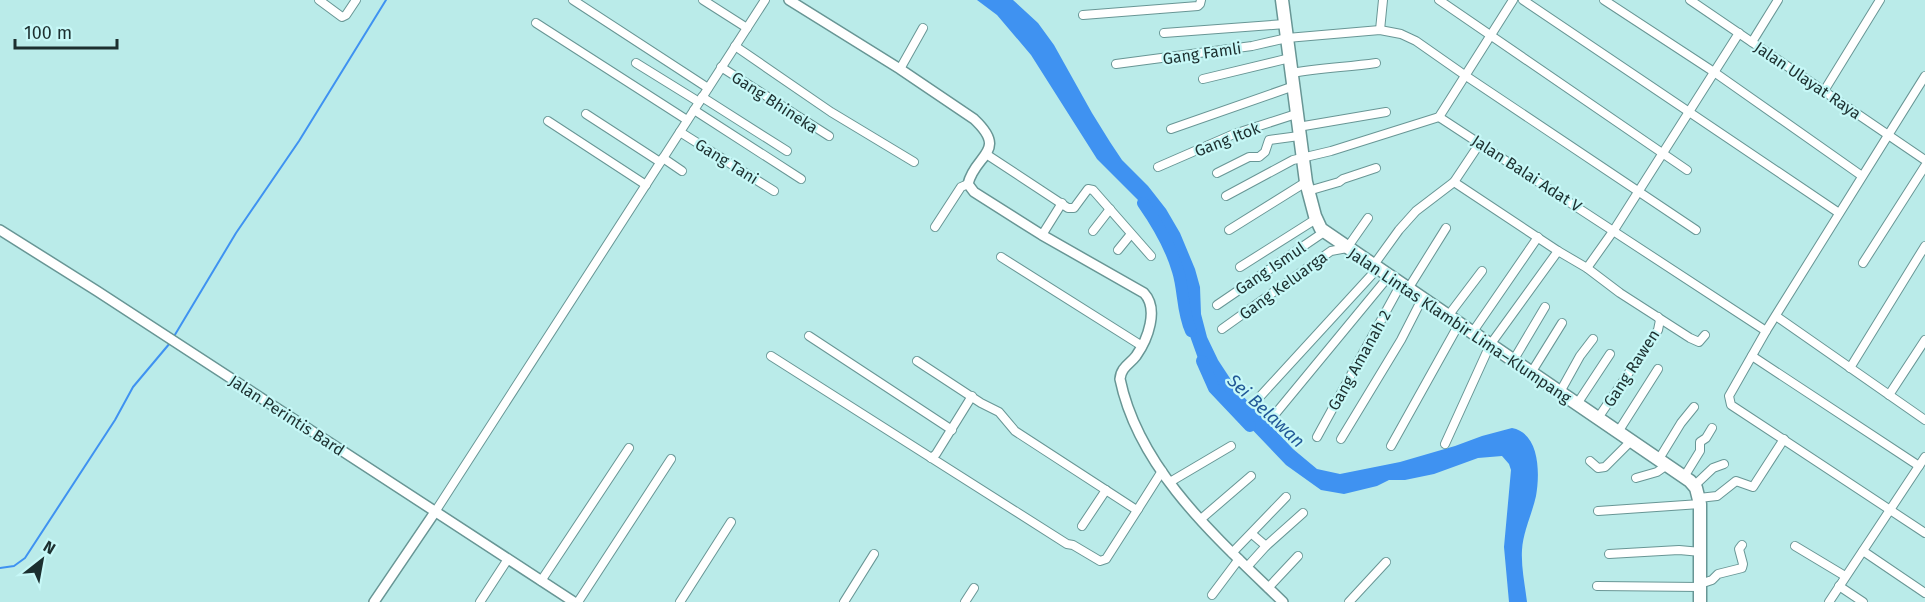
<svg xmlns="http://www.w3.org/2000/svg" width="1925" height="602" viewBox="0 0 1925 602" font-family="'Fira Sans',sans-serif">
<rect width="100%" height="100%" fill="#baebe9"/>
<path fill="#3f92f1" d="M977,0h36l25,23 16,22 38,68 18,29 12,18 26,26 18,23 14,24 15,36 5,18 1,27 6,23 11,23 21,32 54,57 24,20 23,5 60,-12 55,-16 27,-10 30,-8c28,5 28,46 24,68 -4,18 -13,36 -14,54 -1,17 3,35 5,52h-18l-5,-55 7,-77 -2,-6 -7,-8 -24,2 -44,16 -29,6h-16l-12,6 -33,8 -23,-4 -35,-25 -43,-45 -34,-41 -9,-15 -14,-39 -3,-39 -4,-18 -12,-32 -29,-36 -41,-41 -66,-104 -34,-40z"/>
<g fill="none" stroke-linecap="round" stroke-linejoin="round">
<g stroke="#3f92f1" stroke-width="2">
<path d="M173,338l63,-105 63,-92 87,-141"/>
<path d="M0,568l14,-2 11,-8 90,-138 18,-33 37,-44"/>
</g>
<g stroke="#3f92f1" stroke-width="12">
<path d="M1143,203c14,20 28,44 35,68 6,19 4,41 13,60"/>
<path d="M1202,361l12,27 36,38"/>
</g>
<defs>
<g id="minor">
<path d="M319,0l23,17 4,-2 10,-15"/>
<path d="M573,0l135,88"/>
<path d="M703,0l44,28"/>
<path d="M1439,0l248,170"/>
<path d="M1523,0l316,213"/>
<path d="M1604,0l110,72 148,104"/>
<path d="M1690,0l235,160"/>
<path d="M1083,15l115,-9 2,-2 1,-4"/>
<path d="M536,23l151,97"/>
<path d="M1380,30l3,-30"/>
<path d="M1164,33l121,-9"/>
<path d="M1752,42l26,-42"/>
<path d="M735,46l96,66 83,50"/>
<path d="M636,63l63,39"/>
<path d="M1116,64l136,-18 35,-8 93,-8 21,4 15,7 50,35 230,154"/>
<path d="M721,67l108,69"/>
<path d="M900,69l23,-41"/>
<path d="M1292,73c28,-5 56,-6 84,-10"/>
<path d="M1925,76l-159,255 -37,65 2,9 194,128"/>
<path d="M1203,79l87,-21"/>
<path d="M1824,91l56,-91"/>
<path d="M702,97l85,54"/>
<path d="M694,110l107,69"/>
<path d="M586,114l74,48"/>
<path d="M1439,117l327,214"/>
<path d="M548,121l98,64"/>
<path d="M1298,127l88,-15"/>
<path d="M1171,129l123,-43"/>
<path d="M680,132l94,59"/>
<path d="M986,154l82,54h6l14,-19 5,1 58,66"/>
<path d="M663,158l19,13"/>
<path d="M1158,167l76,-33 62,-20"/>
<path d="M1217,173l32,-16h10l6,-5 4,-12 30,-4"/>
<path d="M1454,182l104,69 29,17 33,25 70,45 9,4 6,-7"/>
<path d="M1308,191l31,-9 4,-3 33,-11"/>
<path d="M1226,196l67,-36 38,-9 108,-34 74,-117"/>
<path d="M935,227l26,-40 7,-3"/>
<path d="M1229,230l77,-48"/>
<path d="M1093,231l17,-22"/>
<path d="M1042,235l20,-32"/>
<path d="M1118,250l13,-16"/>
<path d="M1001,257l141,89"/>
<path d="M1863,263l62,-97"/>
<path d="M1373,266l26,-36 17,-19 38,-29 26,-39"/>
<path d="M1240,267l76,-48"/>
<path d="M1587,268l27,-38 125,-197"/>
<path d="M1408,289l38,-61"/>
<path d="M1217,305l107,-73"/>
<path d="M1448,316l34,-45"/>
<path d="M1776,316l149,104"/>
<path d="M1222,329l109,-78 16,-3 21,-30"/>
<path d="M1472,333l66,-96"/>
<path d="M809,336l143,94"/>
<path d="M771,356l296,188 6,1 27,16 6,-2 32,-50"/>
<path d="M1752,356l167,110"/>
<path d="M917,361l64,42 18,9 16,19 120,78h3l24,-38"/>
<path d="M1513,361l32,-54"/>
<path d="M1850,368l75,-122"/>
<path d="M1531,373l31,-50"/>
<path d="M1560,392l20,-36 13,-17"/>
<path d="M1889,395l36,-55"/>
<path d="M1255,402l123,-134"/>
<path d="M1577,404l33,-50"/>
<path d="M1276,413l113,-137"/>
<path d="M1598,418l60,-88 2,-10 -2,-3"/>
<path d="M1618,432l40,-63"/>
<path d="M1317,437l84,-153"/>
<path d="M1341,439l60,-99 21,-41"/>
<path d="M1445,444l45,-99 68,-94"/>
<path d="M1391,446l68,-122"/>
<path d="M931,458l5,-4 36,-58"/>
<path d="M1659,459l22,-36 13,-16"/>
<path d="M1590,461l8,7 7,-1 26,-26"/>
<path d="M1684,477l16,-26v-9l6,-4 6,-10"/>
<path d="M1636,478l21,-6 10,-7"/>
<path d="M1170,482l61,-36"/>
<path d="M1694,486l19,-18 11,-4"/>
<path d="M1699,498l18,-2 19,-15 17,6 31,-48"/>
<path d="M1598,511l102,-7"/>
<path d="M435,512l330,-512"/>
<path d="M1201,519l50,-43"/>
<path d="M1082,526l24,-36"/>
<path d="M1252,534l14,12"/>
<path d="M1795,546l50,30"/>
<path d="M1863,551l62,42"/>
<path d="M1232,553l54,-56"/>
<path d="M1609,554l70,-4 22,2"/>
<path d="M1247,567l19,-21 37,-33"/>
<path d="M541,581l88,-133"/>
<path d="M1700,584l12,-4 6,-6 24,-6 1,-4 -4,-15 3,-4"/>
<path d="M1597,586l103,1"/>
<path d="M1839,586l24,16"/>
<path d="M1268,588l30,-32"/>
<path d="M1212,595l27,-36"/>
<path d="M480,602l28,-43"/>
<path d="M578,602l93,-143"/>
<path d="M680,602l51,-80"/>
<path d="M844,602l30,-48"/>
<path d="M965,602l9,-14"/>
<path d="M1349,602l37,-40"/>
<path d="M1829,602l96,-145"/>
</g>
<g id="tertiary">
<path d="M789,0l111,69 74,50c35,33 1,35 -6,65l6,8 68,43 102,58c15,16 4,46 -8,63 -6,8 -15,11 -16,23 19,92 99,161 163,223"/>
<path d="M0,230l97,61 477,311"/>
<path d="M374,602l61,-90"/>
</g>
<path id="primary" d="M1282,0l24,182 9,34 6,13 369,252 6,7 4,16v98"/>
</defs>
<use href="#minor" stroke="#689695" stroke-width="10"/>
<use href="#tertiary" stroke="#689695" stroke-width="12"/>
<use href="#primary" stroke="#689695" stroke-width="15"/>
<use href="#minor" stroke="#fff" stroke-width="8"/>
<use href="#tertiary" stroke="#fff" stroke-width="9"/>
<use href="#primary" stroke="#fff" stroke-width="12"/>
</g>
<g text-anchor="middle" stroke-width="4.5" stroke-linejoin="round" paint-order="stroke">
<g font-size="16" fill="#1c2f2f" stroke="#c7f8f7">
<text transform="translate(1202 53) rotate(-8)" y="6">Gang Famli</text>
<text transform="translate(1808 80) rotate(34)" y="6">Jalan Ulayat Raya</text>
<text transform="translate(775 102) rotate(33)" y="6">Gang Bhineka</text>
<text transform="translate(1227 139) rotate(-21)" y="6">Gang Itok</text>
<text transform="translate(727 161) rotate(32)" y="6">Gang Tani</text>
<text transform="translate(1527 173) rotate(33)" y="6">Jalan Balai Adat V</text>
<text transform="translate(1270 268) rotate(-34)" y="6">Gang Ismul</text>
<text transform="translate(1283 285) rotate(-36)" y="6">Gang Keluarga</text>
<text transform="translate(1460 325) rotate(34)" y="6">Jalan Lintas Klambir Lima–Klumpang</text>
<text transform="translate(1359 360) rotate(-61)" y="6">Gang Amanah 2</text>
<text transform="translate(1631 368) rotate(-57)" y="6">Gang Rawen</text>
<text transform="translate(287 415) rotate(33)" y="6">Jalan Perintis Bard</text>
</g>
<g font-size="18" font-style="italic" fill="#215896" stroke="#c7f8f7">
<text transform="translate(1266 411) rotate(43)" y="6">Sei Belawan</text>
</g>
</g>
<g transform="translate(42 560) rotate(31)" stroke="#c7f8f7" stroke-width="4.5" paint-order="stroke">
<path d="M0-4.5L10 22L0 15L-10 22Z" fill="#1c2f2f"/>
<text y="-9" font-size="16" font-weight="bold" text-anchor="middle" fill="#1c2f2f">N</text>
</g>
<path d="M15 39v9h102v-9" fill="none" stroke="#1c2f2f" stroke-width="3"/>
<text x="24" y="39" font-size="18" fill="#1c2f2f" stroke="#c7f8f7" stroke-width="4.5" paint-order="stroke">100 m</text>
</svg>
